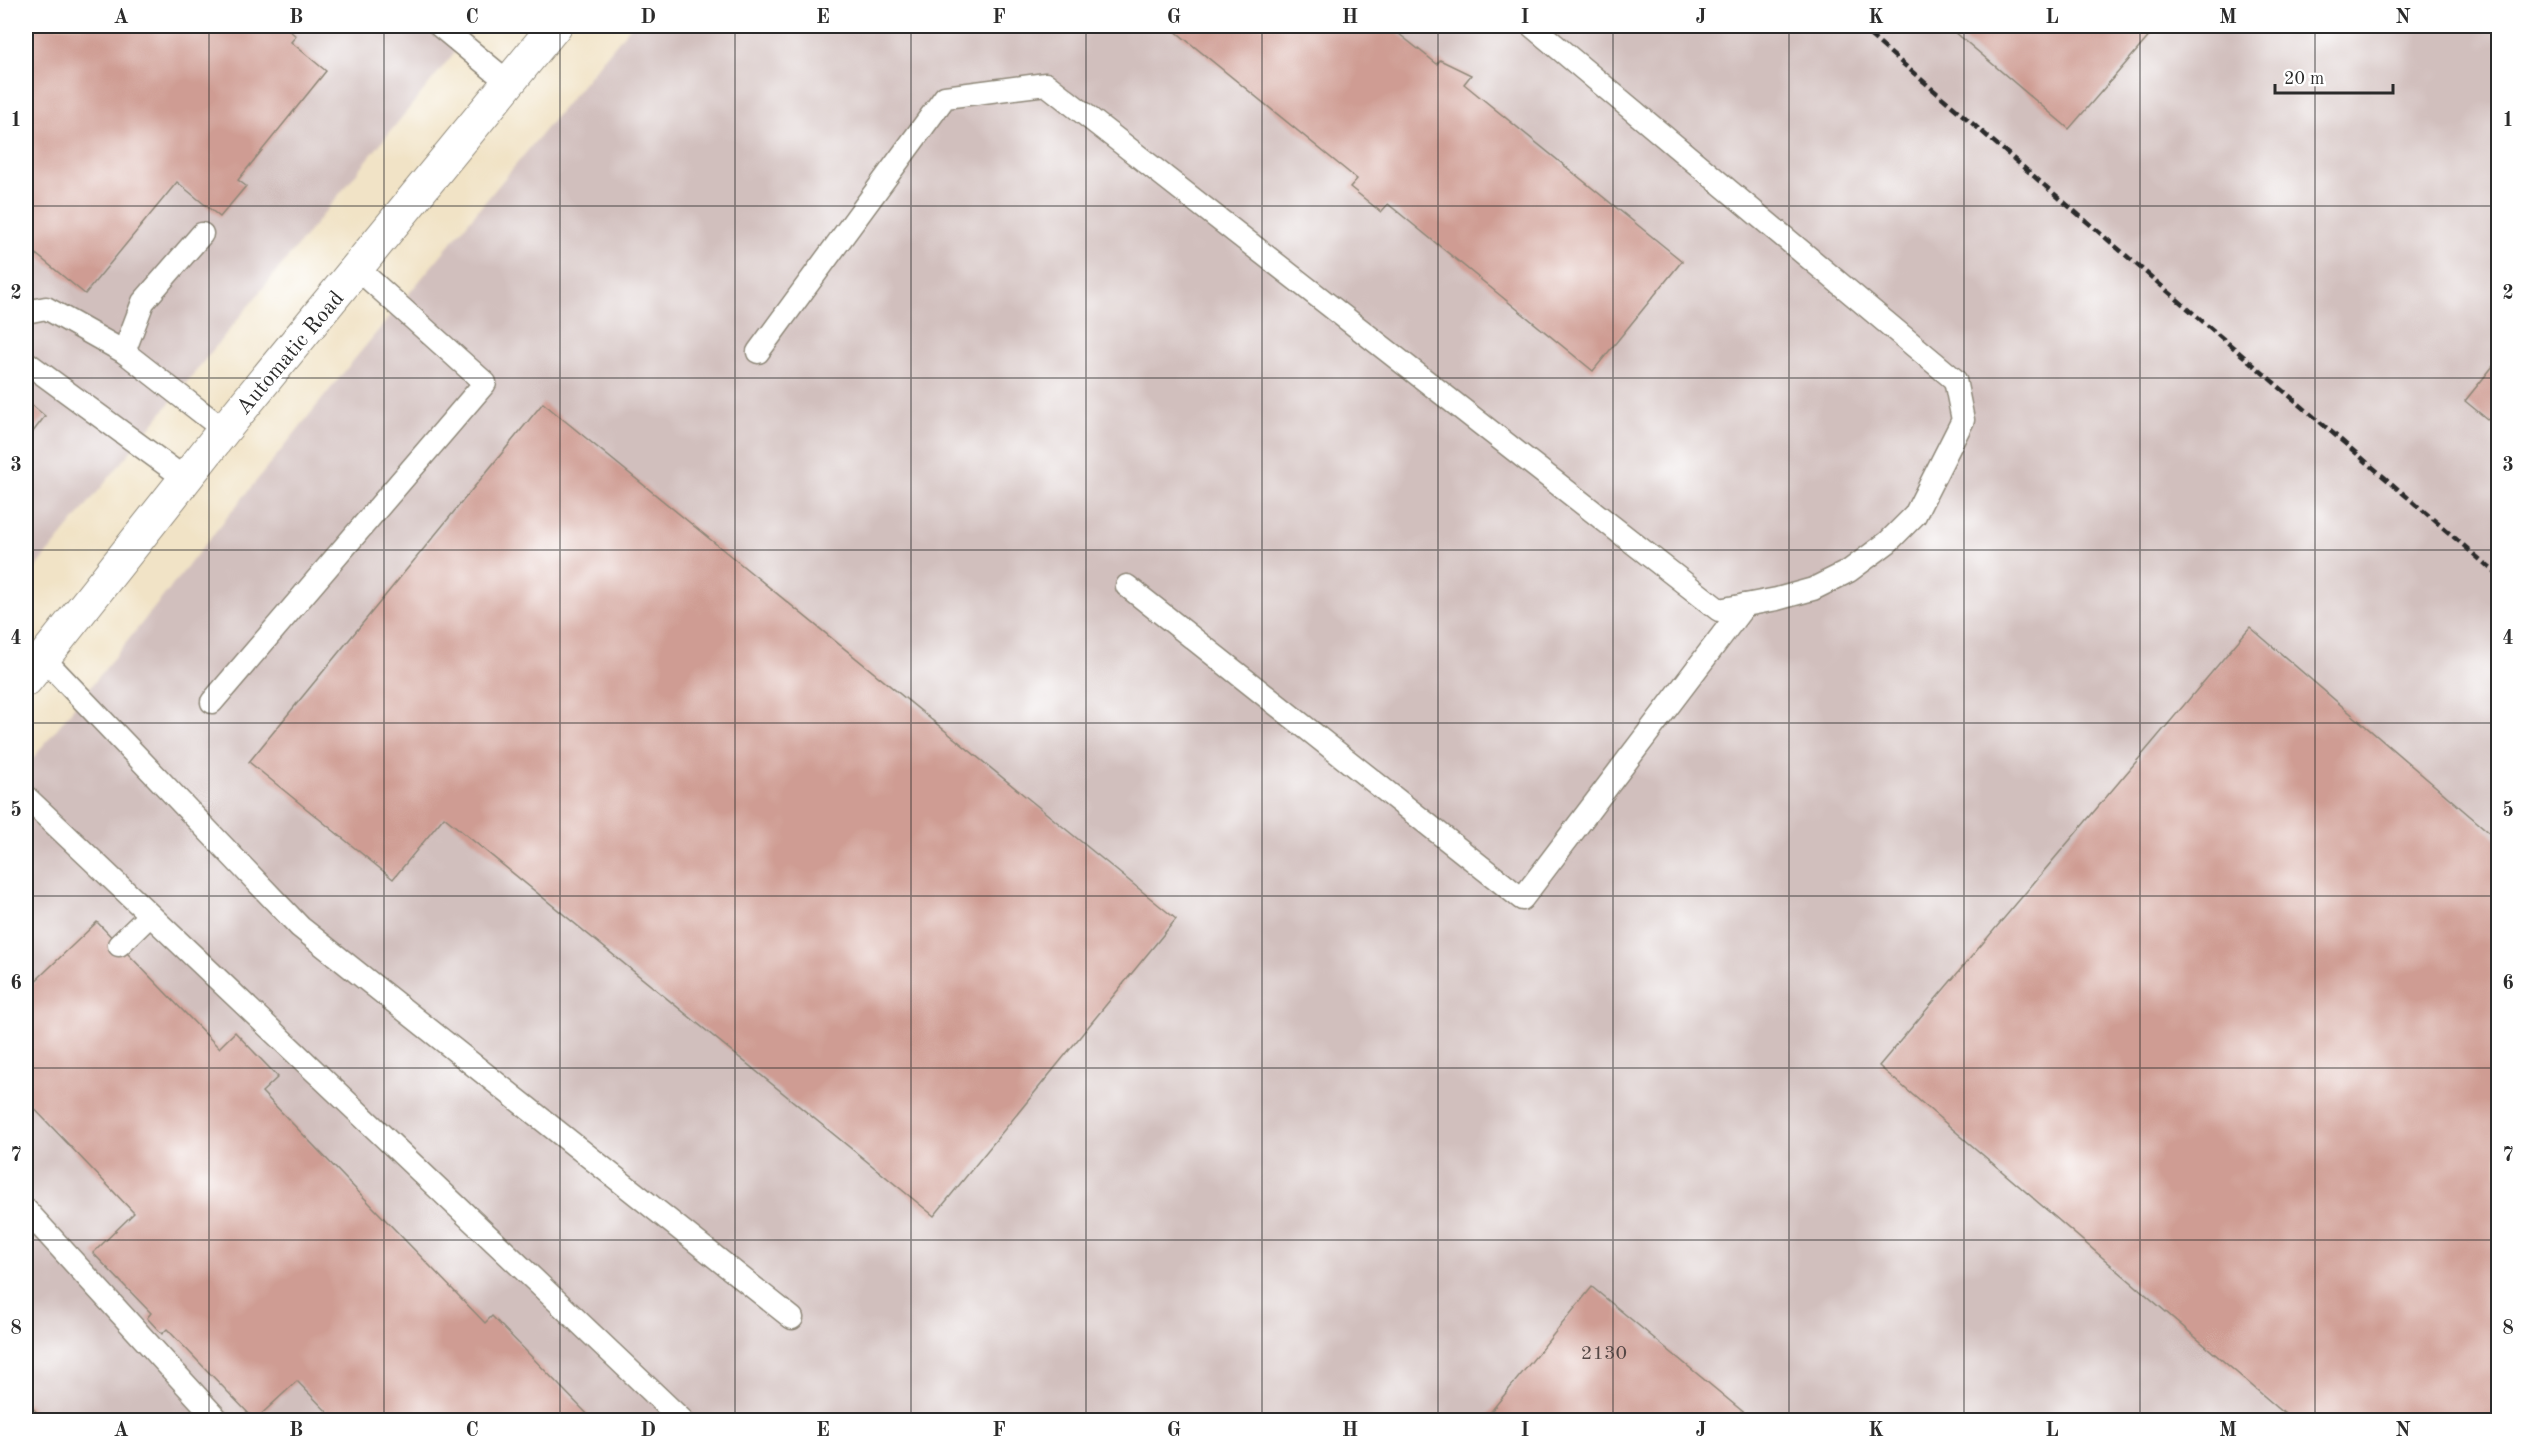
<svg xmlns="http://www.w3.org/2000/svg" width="2524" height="1446" viewBox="0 0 2524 1446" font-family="'Old Standard TT',serif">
<rect width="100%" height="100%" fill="#fff"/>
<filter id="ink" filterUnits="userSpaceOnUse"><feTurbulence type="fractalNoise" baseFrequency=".0167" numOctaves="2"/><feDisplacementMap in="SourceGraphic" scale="12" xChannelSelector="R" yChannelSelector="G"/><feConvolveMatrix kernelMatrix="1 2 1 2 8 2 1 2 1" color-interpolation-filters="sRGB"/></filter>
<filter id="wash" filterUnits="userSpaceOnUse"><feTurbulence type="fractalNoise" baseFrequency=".008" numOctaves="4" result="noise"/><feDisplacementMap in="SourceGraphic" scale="24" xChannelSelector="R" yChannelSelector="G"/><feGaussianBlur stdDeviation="1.35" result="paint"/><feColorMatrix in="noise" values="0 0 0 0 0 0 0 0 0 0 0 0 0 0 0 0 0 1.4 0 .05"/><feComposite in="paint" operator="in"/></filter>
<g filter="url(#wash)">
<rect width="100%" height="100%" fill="#f1e3c6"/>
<g fill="#d1bfbd">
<path d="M26,26h450l-450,554z"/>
<path d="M631,26h1867v1394h-2472v-653l322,-400z"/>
</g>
<g id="blocks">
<g fill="#cf9c93">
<path d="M26,26h258l12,10 -5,6 35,29 -88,109 8,6 -26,31 -43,-35 -92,112 -59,-48z"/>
<path d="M1169,26h220l48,38 3,-4 31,15 -7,9 218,177 -89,110 -205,-167 -7,8 -31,-25 7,-8z"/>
<path d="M1948,26h210l-89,103z"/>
<path d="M2498,360v68l-33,-27z"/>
<path d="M26,400l19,16 -19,25z"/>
<path d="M543,403l633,516 -242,297 -490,-399 -51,62 -144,-117z"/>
<path d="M2250,627l248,213v580h-206l-413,-354z"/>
<path d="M97,922l122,126 16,-16 43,45 -16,15 223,231 7,-7 101,104h-258l-38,-39 -42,39 -88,-91 -5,5 -15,-16 4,-5 -58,-60 41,-40 -108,-113v-110z"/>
<path d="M1592,1287l161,133h-269z"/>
<path d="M26,1401l18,19h-18z"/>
</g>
</g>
</g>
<g filter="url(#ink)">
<use href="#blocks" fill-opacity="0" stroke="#8e8778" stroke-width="1.5"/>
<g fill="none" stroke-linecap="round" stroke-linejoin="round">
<defs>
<g id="lane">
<path d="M440,26l69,57"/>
<path d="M26,312l20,-4 78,44 100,78"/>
<path d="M124,352l19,-50 59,-68"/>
<path d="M758,352l187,-255 101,-13 673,526 58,-11 36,-10 36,-18 39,-29 27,-27 48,-95 -8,-40 -423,-354"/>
<path d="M26,362l161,118"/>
<path d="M1127,586l395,313 223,-294"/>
<path d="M43,658l257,269 492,391"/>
<path d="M212,702l273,-319 -127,-114"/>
<path d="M26,797l656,623"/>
<path d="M119,945l30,-29"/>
<path d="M26,1210l192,210"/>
</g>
<path id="street" d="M26,680l198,-250 331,-404"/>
</defs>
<use href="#lane" stroke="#8e8778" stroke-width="25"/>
<use href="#street" stroke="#8e8778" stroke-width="35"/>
<use href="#lane" stroke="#fff" stroke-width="22"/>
<use href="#street" stroke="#fff" stroke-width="33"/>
<path stroke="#2b2b2b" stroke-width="4.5" stroke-dasharray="9 4.5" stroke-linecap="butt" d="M1859,26l639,549"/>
</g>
</g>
<path fill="none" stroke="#2b2b2b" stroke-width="1.5" stroke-opacity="0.55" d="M209,26v1394M384,26v1394M560,26v1394M735,26v1394M911,26v1394M1086,26v1394M1262,26v1394M1438,26v1394M1613,26v1394M1789,26v1394M1964,26v1394M2140,26v1394M2315,26v1394M26,206h2472M26,378h2472M26,550h2472M26,723h2472M26,896h2472M26,1068h2472M26,1240h2472"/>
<g text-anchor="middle" stroke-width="6" stroke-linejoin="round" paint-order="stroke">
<g font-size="20" fill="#544745">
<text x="1604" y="1359">2130</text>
</g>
<g font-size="22" fill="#2b2b2b" stroke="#fff">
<text transform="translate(289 352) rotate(-50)" y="8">Automatic Road</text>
</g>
</g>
<rect width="2524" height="1446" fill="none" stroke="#fff" stroke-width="66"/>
<path d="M2275 84v9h118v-9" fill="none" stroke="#2b2b2b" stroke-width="3"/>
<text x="2284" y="84" font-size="18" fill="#2b2b2b" stroke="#ffffff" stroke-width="4.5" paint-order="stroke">20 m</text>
<rect x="33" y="33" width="2458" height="1380" fill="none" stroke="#2b2b2b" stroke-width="2"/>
<g font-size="20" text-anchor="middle" font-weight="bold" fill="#2b2b2b">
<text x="121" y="23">A</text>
<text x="296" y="23">B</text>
<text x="472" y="23">C</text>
<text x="648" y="23">D</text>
<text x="823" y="23">E</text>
<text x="999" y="23">F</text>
<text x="1174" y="23">G</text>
<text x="1350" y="23">H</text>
<text x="1525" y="23">I</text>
<text x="1701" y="23">J</text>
<text x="1876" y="23">K</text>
<text x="2052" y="23">L</text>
<text x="2228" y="23">M</text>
<text x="2403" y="23">N</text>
<text x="16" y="126">1</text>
<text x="2508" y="126">1</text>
<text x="16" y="299">2</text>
<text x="2508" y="299">2</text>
<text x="16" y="471">3</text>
<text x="2508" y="471">3</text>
<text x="16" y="644">4</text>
<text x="2508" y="644">4</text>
<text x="16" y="816">5</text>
<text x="2508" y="816">5</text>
<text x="16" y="989">6</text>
<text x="2508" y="989">6</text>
<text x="16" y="1161">7</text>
<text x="2508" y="1161">7</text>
<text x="16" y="1334">8</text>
<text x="2508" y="1334">8</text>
<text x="121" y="1436">A</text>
<text x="296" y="1436">B</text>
<text x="472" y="1436">C</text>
<text x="648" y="1436">D</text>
<text x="823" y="1436">E</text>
<text x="999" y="1436">F</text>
<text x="1174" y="1436">G</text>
<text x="1350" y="1436">H</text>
<text x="1525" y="1436">I</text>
<text x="1701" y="1436">J</text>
<text x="1876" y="1436">K</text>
<text x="2052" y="1436">L</text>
<text x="2228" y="1436">M</text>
<text x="2403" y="1436">N</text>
</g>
</svg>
